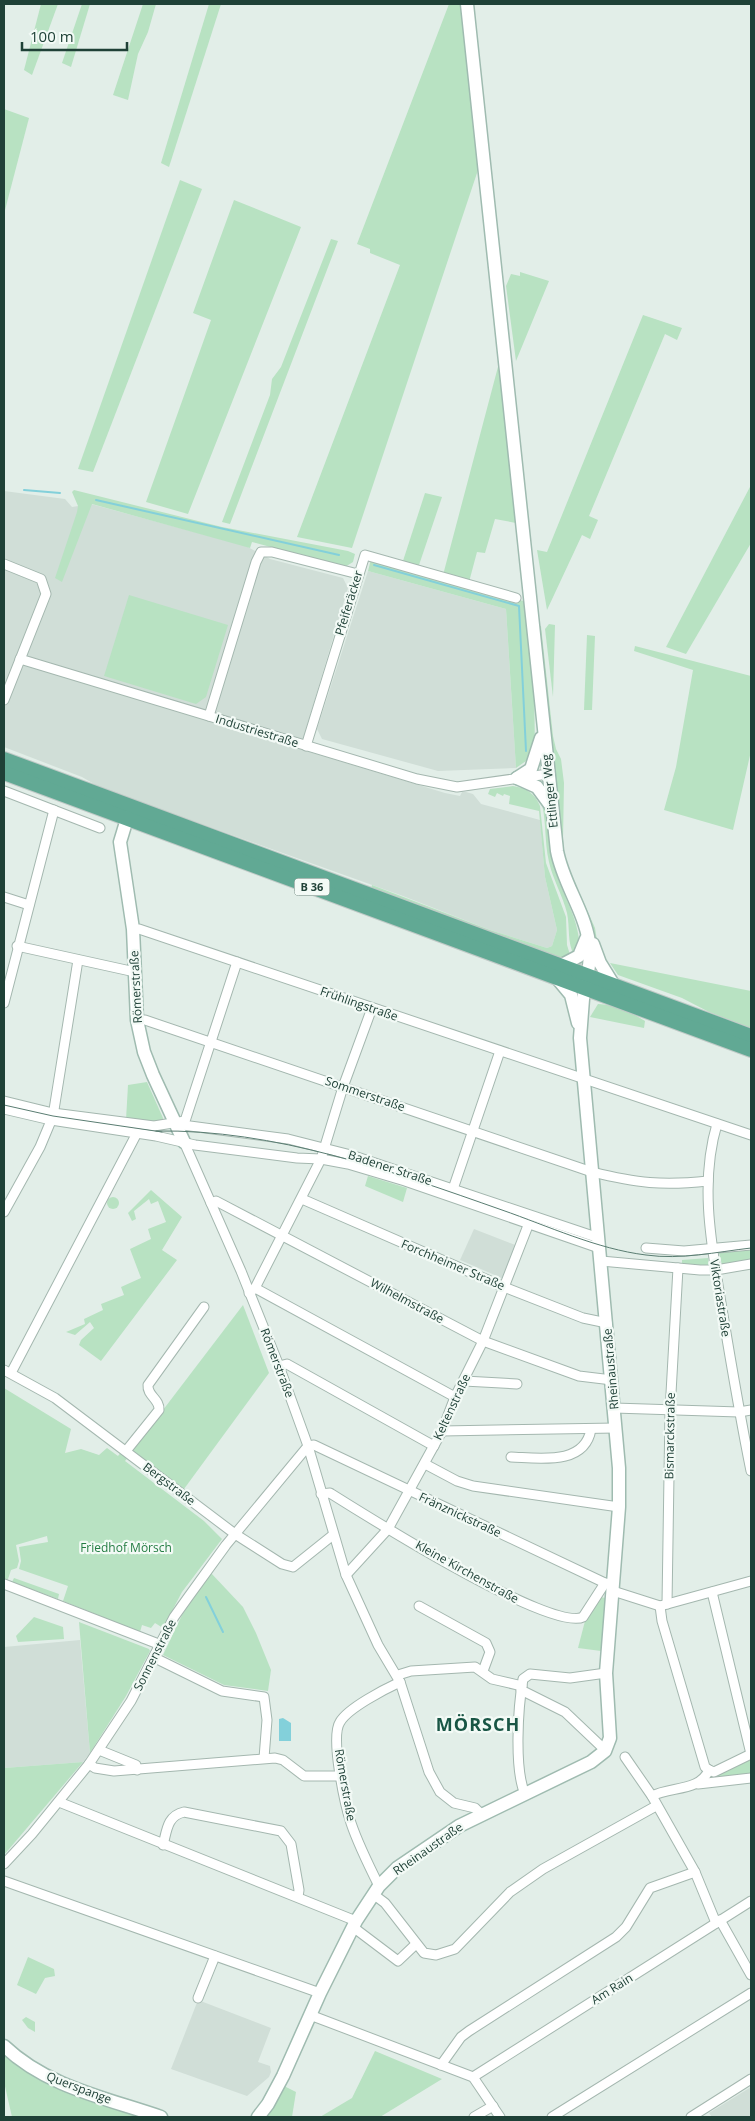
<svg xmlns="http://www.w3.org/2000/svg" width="755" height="2121" viewBox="0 0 755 2121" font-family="'Open Sans',sans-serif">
<rect width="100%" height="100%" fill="#e2eee8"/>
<g fill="#d0ded7">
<path d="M4,491l61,8 7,8 19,-3 155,42 24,13 73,19 5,10 -48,161 145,44 15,3 2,-4h4l7,2 8,10 59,16 5,57 12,53 -5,16 -5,2 -57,-18 -87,-34 -302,-108 -19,-11 -78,-30z"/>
<path d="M368,571l138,38 10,159 -78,3 -116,-32 -5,-10z"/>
<path d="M474,1229l44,17 -14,33 -44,-19z"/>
<path d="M80,1640l10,113 -7,9 -79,6v-121z"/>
<path d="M198,2000l73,28 -13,34 12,4 1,6 -2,5 -22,19 -76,-27z"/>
<path d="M751,2087v30h-39l-3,-4z"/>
</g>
<g fill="#b8e2c2">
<path d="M41,4h17l-26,71 -8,-5z"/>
<path d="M82,4h8l-19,63 -9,-4z"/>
<path d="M143,4h13l-8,28 -10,22 -10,46 -15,-5z"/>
<path d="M209,4h12l-52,163 -8,-4z"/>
<path d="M449,4h12l17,166 -126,378 -55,-11 103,-272 -30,-12v-4l-13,-5z"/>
<path d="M4,109l25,9 -25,96z"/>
<path d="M180,180l22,9 -109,283 -15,-3z"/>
<path d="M234,200l67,27 -113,287 -42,-12 65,-182 -18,-7z"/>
<path d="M331,239l7,2 -108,283 -8,-2 48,-127 2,-16 9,-12z"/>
<path d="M520,272l29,9 -33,80 -10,-75 5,-12 9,2z"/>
<path d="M643,315l39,13 -5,12 -12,-6 -76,182 9,4 -8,19 -8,-4 -35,75 -10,-60 10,2z"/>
<path d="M499,363l17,160 -21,-4 -10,34 -8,-1 -8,30 -26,-7z"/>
<path d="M751,485v58l-65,111 -20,-7z"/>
<path d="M74,490l148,37 126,24 7,3 -2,8 -8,5 -93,-25 -2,6 -158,-44 -30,78 -7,-4 22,-66 1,-6 -6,-14z"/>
<path d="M425,493l17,4 -24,71 -16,-4z"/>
<path d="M371,559l156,43 7,83 1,63 -9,13 -10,7 -10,-159 -138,-38z"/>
<path d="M129,595l99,30 -22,72 -10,7 -92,-28z"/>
<path d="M549,624l6,1 -2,72 -8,-68z"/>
<path d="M538,626h3l12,110 3,13 5,10 3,24 -1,56 2,22 30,67 4,25 -6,-25 -29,-66z"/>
<path d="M587,635l8,1 -3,74h-8z"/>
<path d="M635,646l116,30v75l-18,79 -69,-20 12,-43 17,-97 -59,-19z"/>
<path d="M513,786c14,2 22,8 27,20l6,57 20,54 1,28 4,13 -11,2 -189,-70 1,-5 118,45 57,18 5,-2 5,-16 -12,-53 -6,-66 -30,-7 1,-8 -6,-2 -1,2 -6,-3 -2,4 -7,-3 2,-5z"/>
<path d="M540,797c12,17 9,47 14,68 5,24 20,44 24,68 2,9 -1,14 -4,22 -7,-12 -4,-28 -7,-42 -4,-17 -14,-33 -18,-51 -5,-21 -2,-44 -9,-65z"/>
<path d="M610,963l141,28v37l-42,-16 -27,-14 -64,-23z"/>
<path d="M598,1004c18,1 33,8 47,17l-1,7 -54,-11z"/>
<path d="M147,1082l16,36v5l-37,-3 2,-35z"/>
<path d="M368,1176l39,12 -4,14 -38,-16z"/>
<path d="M151,1190l31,27 -20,33 15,10 -76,101 -22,-16 2,-5 13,-12 -4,-6 -15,13 -9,-3 19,-8 -1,-5 19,-9 -2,-6 23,-9 -3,-8 20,-9 -11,-29 21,-10 -3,-10 18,-7 -8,-21 -7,3 -2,-5 -15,12 2,8 -4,2 -4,-8z"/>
<circle cx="113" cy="1203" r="6"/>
<path d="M751,1247v13l-29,5 -3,-12 2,-2z"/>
<path d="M708,1258l1,9 -27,-3v-4z"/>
<path d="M243,1305l26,68 -85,116 -51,-37 1,-4z"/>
<path d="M4,1388l67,41 -6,24 16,-4 18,6 8,-7 11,8 4,-5 7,5 -4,5 79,60 18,18 -40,53 -19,36 -8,-5 -4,5 -9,-3 -2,7 -77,-31 5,-15 -49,-17 2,-8 -2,-14 29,-5 -1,-6 -31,9 3,16 -2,7 -6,2 -4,12 -3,-1z"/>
<path d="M211,1573l32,34 13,26 15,37 -3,21 -44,-6 -61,-30 19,-40z"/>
<path d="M14,1578l45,16 -1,5 -46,-17z"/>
<path d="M600,1597l6,1 -5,53 -23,-3 7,-27z"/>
<path d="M34,1617l29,10 1,12 -46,3 -2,-6z"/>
<path d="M79,1622l70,27 1,2 -24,45 -36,57z"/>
<path d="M751,1759v15l-40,6 -1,-2z"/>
<path d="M83,1762l-79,93v-87z"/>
<path d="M28,1957l26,12 1,7 -10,2 -9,16 -19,-9z"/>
<path d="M26,2017l9,5v10l-7,-4 -6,-8z"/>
<path d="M375,2051l67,28 -62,38h-60l32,-19z"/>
<path d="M4,2054c40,35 91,47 141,63h-133l-8,-35z"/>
<path d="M282,2085l14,7 -4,25h-28z"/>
</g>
<path fill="#83d0da" d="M283,1718l8,5v18h-12v-22z"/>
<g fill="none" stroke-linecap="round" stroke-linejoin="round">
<g stroke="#83d0da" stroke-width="2">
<path d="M24,490l36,3"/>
<path d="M96,500l243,55"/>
<path d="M374,565l145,41 7,145"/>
<path d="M206,1597l17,35"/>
</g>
<defs>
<g id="street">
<path d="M4,564l37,15 5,15 -42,106"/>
<path d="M20,659l397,120 40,8 91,-13"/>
<path d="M209,716l47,-154 5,-10h11l86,22"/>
<path d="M306,746l59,-191 151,43"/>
<path d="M4,791l96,37"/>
<path d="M4,897l25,8"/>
<path d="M133,929h6l612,206"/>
<path d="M17,946l118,26"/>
<path d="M4,1003l50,-193"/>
<path d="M137,1020h8l447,152c45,11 70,14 116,9"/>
<path d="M4,1101l49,12 101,13 31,-5 52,-159"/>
<path d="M4,1109l47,11 105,16 39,9 102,13 24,1 27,5 57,17 194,67"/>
<path d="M175,1124l113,15 63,16 248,83"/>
<path d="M717,1124c-18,60 -5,124 5,185 9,54 18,108 29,162"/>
<path d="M184,1142l57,129 38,95 29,80 38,129 32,70 22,37c-15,7 -52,26 -60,40 -10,15 5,83 11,101 7,21 18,43 28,63"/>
<path d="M453,1189l47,-138"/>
<path d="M302,1199l202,88 79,31 24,5"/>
<path d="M211,1203l5,-2 267,140 96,35 33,4"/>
<path d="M4,1212l36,-65 13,-31 25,-156"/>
<path d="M646,1248l38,3 67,-6"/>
<path d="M601,1261l99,9h16l35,-6"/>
<path d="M255,1288l200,109"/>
<path d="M249,1293l6,-5 66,-129 22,-72 29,-79"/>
<path d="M279,1366l8,-2 147,82"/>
<path d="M4,1370l51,28 180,136 47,30 11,3 40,-32"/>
<path d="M11,1373l126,-240"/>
<path d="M464,1381l53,3"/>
<path d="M614,1408l125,4 12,-2"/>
<path d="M442,1431l174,-3"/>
<path d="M126,1451l33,-41c1,-11 -12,-14 -11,-25l56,-78"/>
<path d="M511,1457c28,1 74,9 80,-28"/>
<path d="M425,1464l32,17 16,5 146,21"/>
<path d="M321,1494l9,-1c35,22 222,140 253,124l22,-34"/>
<path d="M346,1575l42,-46 54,-98 13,-34 28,-56 46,-118"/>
<path d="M4,1584l157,61"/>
<path d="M613,1591l47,15 91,-25"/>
<path d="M712,1592l39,162"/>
<path d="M667,1604l3,-193 8,-143"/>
<path d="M419,1606l67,37 4,9 -7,19"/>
<path d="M660,1606l2,15 43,146 4,3"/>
<path d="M155,1658l67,33 42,6 3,23 -3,38"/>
<path d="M398,1675l13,-4 64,-4 17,12 30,7"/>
<path d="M400,1682l29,90 11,20 14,11 21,5 6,6"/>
<path d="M521,1690l44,22 40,38"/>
<path d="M99,1750l37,15 1,5"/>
<path d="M625,1757l27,39 43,76 21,51"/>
<path d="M89,1764l6,4 19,3 161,-13 8,2 21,16h37"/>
<path d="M709,1770l5,2 37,-18"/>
<path d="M698,1784l53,-6"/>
<path d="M525,1794c-11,-25 -7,-87 -2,-115l7,-5 40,4 36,-5"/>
<path d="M652,1796c19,-10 47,-4 57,-26"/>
<path d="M59,1802l297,119"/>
<path d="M163,1845c4,-15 4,-29 21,-33l97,19 10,13 8,46 -1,7"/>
<path d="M4,1864l28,-30 57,-70 42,-63 43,-84 15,-21 37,-51 82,-99 6,-1 291,138 8,1"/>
<path d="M4,1881l316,112"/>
<path d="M373,1894l12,9 39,50 12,2 19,-6 55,-57 33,-23 113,-63"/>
<path d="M720,1920l31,55"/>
<path d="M353,1927l45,34 18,-17"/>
<path d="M198,1998l17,-42"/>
<path d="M310,2015l163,62 27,40"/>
<path d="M441,2065l20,-28 8,-6 147,-94 10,-10 24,-39 45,-16"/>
<path d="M473,2077l278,-176"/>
<path d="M474,2117l19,-11"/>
<path d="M552,2117l199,-124"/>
<path d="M691,2117l60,-38"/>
</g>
<g id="secondary">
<path d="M517,778l14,-9 10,-31"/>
<path d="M517,778l20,9 14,19"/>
<path d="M130,809l-10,33 13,87 4,91 7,32 9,23 31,67"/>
<path d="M593,944l7,19 13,21"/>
<path d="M562,965l17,-9 7,-17"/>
<path d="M556,977l15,18 7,28"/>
<path d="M4,2046c43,41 102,52 157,71"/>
<path d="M258,2117l10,-13 15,-28 37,-83 36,-72 23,-35 18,-18 62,-42 132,-64 14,-11 5,-13 -4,-65 13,-166v-39l-39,-430c1,-13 2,-26 3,-39 3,-19 9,-37 6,-57 -5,-32 -26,-59 -32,-91l-90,-847"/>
</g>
<g id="primary">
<path d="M4,759l747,277"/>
<path d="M4,773l747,277"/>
</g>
</defs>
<use href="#street" stroke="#a4b7af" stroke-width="11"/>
<use href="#secondary" stroke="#9fbbb0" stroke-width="15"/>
<use href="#primary" stroke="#c0cac7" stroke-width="16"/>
<use href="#street" stroke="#fff" stroke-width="9"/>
<use href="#secondary" stroke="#fff" stroke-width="12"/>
<use href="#primary" stroke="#61a994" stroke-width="14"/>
<g stroke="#5a7d72" stroke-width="1">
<path d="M4,1105l49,11 109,16"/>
<path d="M156,1131c119,-2 235,40 346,79 46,16 95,39 144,45 35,5 70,-3 105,-7"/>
</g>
</g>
<g text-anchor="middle" stroke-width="4.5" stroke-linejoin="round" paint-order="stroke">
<rect fill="#f3faf6" stroke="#5f7870" stroke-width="1" x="294.5" y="878.5" width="35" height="17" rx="4"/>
<g font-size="11" font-weight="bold" fill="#1f4137">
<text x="312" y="891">B 36</text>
</g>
<g font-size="12" fill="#1f4137" stroke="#f3faf6">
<text transform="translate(349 603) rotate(-73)" y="4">Pfeiferäcker</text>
<text transform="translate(257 731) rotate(17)" y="4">Industriestraße</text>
<text transform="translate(550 791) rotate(-96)" y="4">Ettlinger Weg</text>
<text transform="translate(136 987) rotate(-93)" y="4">Römerstraße</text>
<text transform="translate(359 1004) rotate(19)" y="4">Frühlingstraße</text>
<text transform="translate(365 1094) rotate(19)" y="4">Sommerstraße</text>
<text transform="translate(390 1168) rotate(18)" y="4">Badener Straße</text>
<text transform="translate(453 1265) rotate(23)" y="4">Forchheimer Straße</text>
<text transform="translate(720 1298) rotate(81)" y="4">Viktoriastraße</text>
<text transform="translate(407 1301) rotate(28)" y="4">Wilhelmstraße</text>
<text transform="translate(277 1363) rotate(69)" y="4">Römerstraße</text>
<text transform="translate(611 1369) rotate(-95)" y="4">Rheinaustraße</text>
<text transform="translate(452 1407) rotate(-65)" y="4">Keltenstraße</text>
<text transform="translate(670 1436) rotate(-89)" y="4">Bismarckstraße</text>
<text transform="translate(169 1484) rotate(37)" y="4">Bergstraße</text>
<text transform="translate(460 1515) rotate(25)" y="4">Fränznickstraße</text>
<text transform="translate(467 1572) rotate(29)" y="4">Kleine Kirchenstraße</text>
<text transform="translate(155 1655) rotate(-63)" y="4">Sonnenstraße</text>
<text transform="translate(345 1785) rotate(80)" y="4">Römerstraße</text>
<text transform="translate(428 1849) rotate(-35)" y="4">Rheinaustraße</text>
<text transform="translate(612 1989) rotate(-32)" y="4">Am Rain</text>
<text transform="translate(79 2088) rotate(21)" y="4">Querspange</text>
</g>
<g font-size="12" fill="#247d43" stroke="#f3faf6">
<text x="126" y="1552">Friedhof Mörsch</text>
</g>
<g font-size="18" font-weight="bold" letter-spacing="1" fill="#195645" stroke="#f3faf6">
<text x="478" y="1731">MÖRSCH</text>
</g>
</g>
<rect width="755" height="2121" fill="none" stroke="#1f4137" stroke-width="10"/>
<path d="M22 42v8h105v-8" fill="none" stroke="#1f4137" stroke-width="2.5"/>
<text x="30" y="42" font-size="15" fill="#1f4137" stroke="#f3faf6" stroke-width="4" paint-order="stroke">100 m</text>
</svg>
